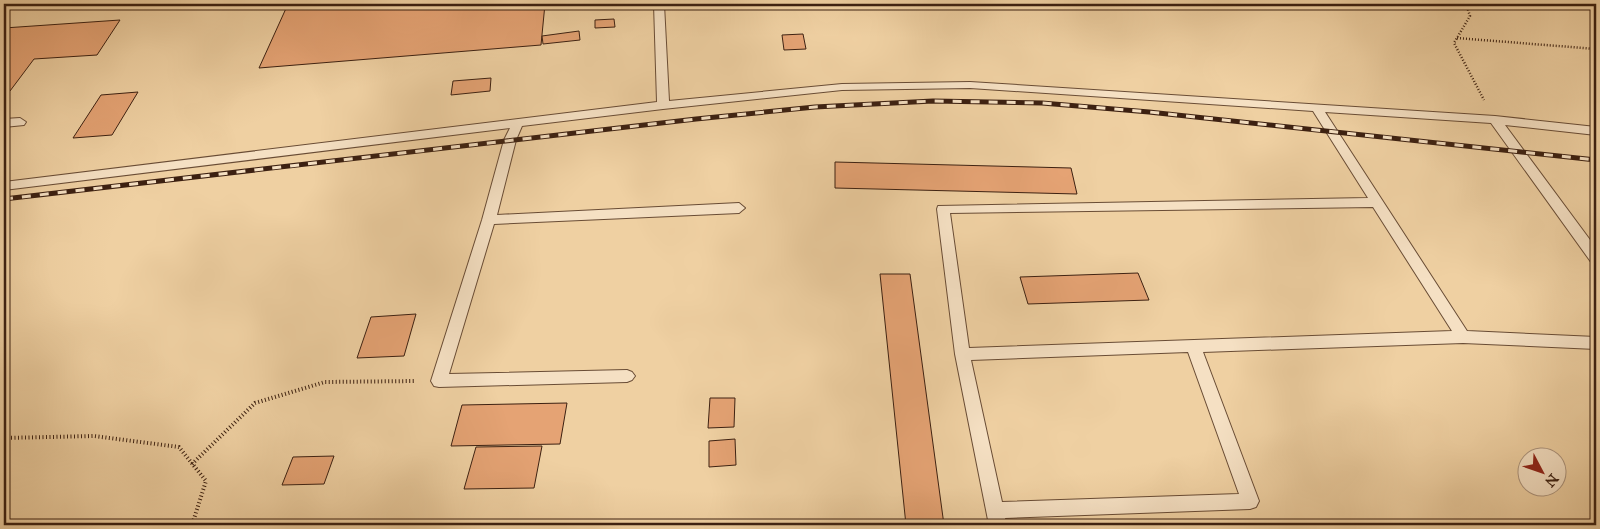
<svg xmlns="http://www.w3.org/2000/svg" width="1600" height="529" viewBox="0 0 1600 529" font-family="'IM FELL Great Primer',serif">
<rect width="100%" height="100%" fill="#efd0a2"/>
<filter id="stains"><feTurbulence type="fractalNoise" baseFrequency=".004" numOctaves="4"/><feColorMatrix values="0 0 0 0 .2 0 0 0 0 .09 0 0 0 0 .02 0 0 0 .5 -.17"/></filter>
<radialGradient id="worn" r=".72"><stop offset=".6" stop-color="#630" stop-opacity="0"/><stop offset="1" stop-color="#630" stop-opacity=".3"/></radialGradient>
<g fill="#e5a374" stroke="#3c2011">
<path d="M288,4h257l-4,41 -282,23z"/>
<path d="M614,19l1,8 -20,1v-8z"/>
<path d="M120,20l-23,35 -63,4 -24,32 -6,1v-64z"/>
<path d="M579,31l1,9 -37,4 -1,-8z"/>
<path d="M803,34l3,15 -22,1 -2,-15z"/>
<path d="M491,78l-1,13 -39,4 2,-14z"/>
<path d="M138,92l-26,43 -39,3 28,-43z"/>
<path d="M835,162l236,6 6,26 -242,-6z"/>
<path d="M1138,273l11,27 -121,4 -8,-27z"/>
<path d="M880,274h30l34,251h-38z"/>
<path d="M416,314l-12,42 -47,2 14,-41z"/>
<path d="M710,398h25l-1,29 -26,1z"/>
<path d="M567,403l-7,41 -109,2 11,-41z"/>
<path d="M735,439l1,26 -27,2v-26z"/>
<path d="M542,446l-8,42 -70,1 12,-42z"/>
<path d="M334,456l-10,28 -42,1 11,-28z"/>
</g>
<g fill="none" stroke-linecap="round" stroke-linejoin="round">
<defs>
<g id="service">
<path d="M654,4h10l5,97 173,-17 128,-2 525,34 101,11v8l-91,-10 91,123v15l-5,-1 -100,-139 -166,-11 142,219 129,6v12l-133,-6 -260,9 56,149 -3,6 -6,2 -245,9 2,7h-18l-34,-171 -18,-145 1,-3 430,-8 -55,-87 -343,-23 -128,2 -179,19 -141,17 -6,14 -19,75 242,-12 6,5 -6,5 -245,11 -45,150 178,-4 5,2 3,4 -3,4 -5,2 -188,5 -5,-1 -3,-5 51,-161 22,-80 6,-12 -506,62v-8l653,-80zM1373,207l79,124 -483,17 -19,-135zM1188,352l51,142 -237,8 -31,-142z"/>
<path d="M20,118l6,4 -2,3 -20,2v-8z"/>
</g>
</defs>
<use href="#service" stroke="#694c35" stroke-width="2"/>
<g stroke="#3c2011" stroke-width="2.5" stroke-dasharray="1 2" stroke-linecap="butt">
<path d="M1466,4l4,12 -16,27 30,57"/>
<path d="M1457,38l139,11"/>
</g>
<g stroke="#3c2011" stroke-width="4" stroke-dasharray="1 2.5" stroke-linecap="butt">
<path d="M4,438l90,-2 85,11 27,34 -14,44"/>
<path d="M192,464l63,-61 70,-21 91,-1"/>
</g>
<use href="#service" fill="#f5e0c3" fill-rule="evenodd"/>
<defs>
<path id="rail" d="M4,199l692,-80 119,-12 118,-6 109,2 107,9 447,48"/>
</defs>
<use href="#rail" stroke="#3c2011" stroke-width="5"/>
<use href="#rail" stroke="#f5e0c3" stroke-width="3" stroke-dasharray="9" stroke-linecap="butt"/>
</g>
<rect width="1600" height="529" fill="none" stroke="#efd0a2" stroke-width="20"/>
<rect x="5" y="5" width="1590" height="519" fill="none" stroke="#3c2011" stroke-width="2.5"/>
<rect x="10" y="10" width="1580" height="509" fill="none" stroke="#3c2011"/>
<g transform="translate(1542 472) rotate(131)"><circle r="24" fill="#f5e0c3" stroke="#ab937c"/>
<path d="M0-4L9 19L0 12L-9 19Z" fill="#8f2418"/>
<text y="-8" font-size="14" font-weight="bold" text-anchor="middle" fill="#3c2011">N</text>
</g>
<rect width="100%" height="100%" filter="url(#stains)"/>
<rect width="100%" height="100%" fill="url(#worn)"/>
</svg>
